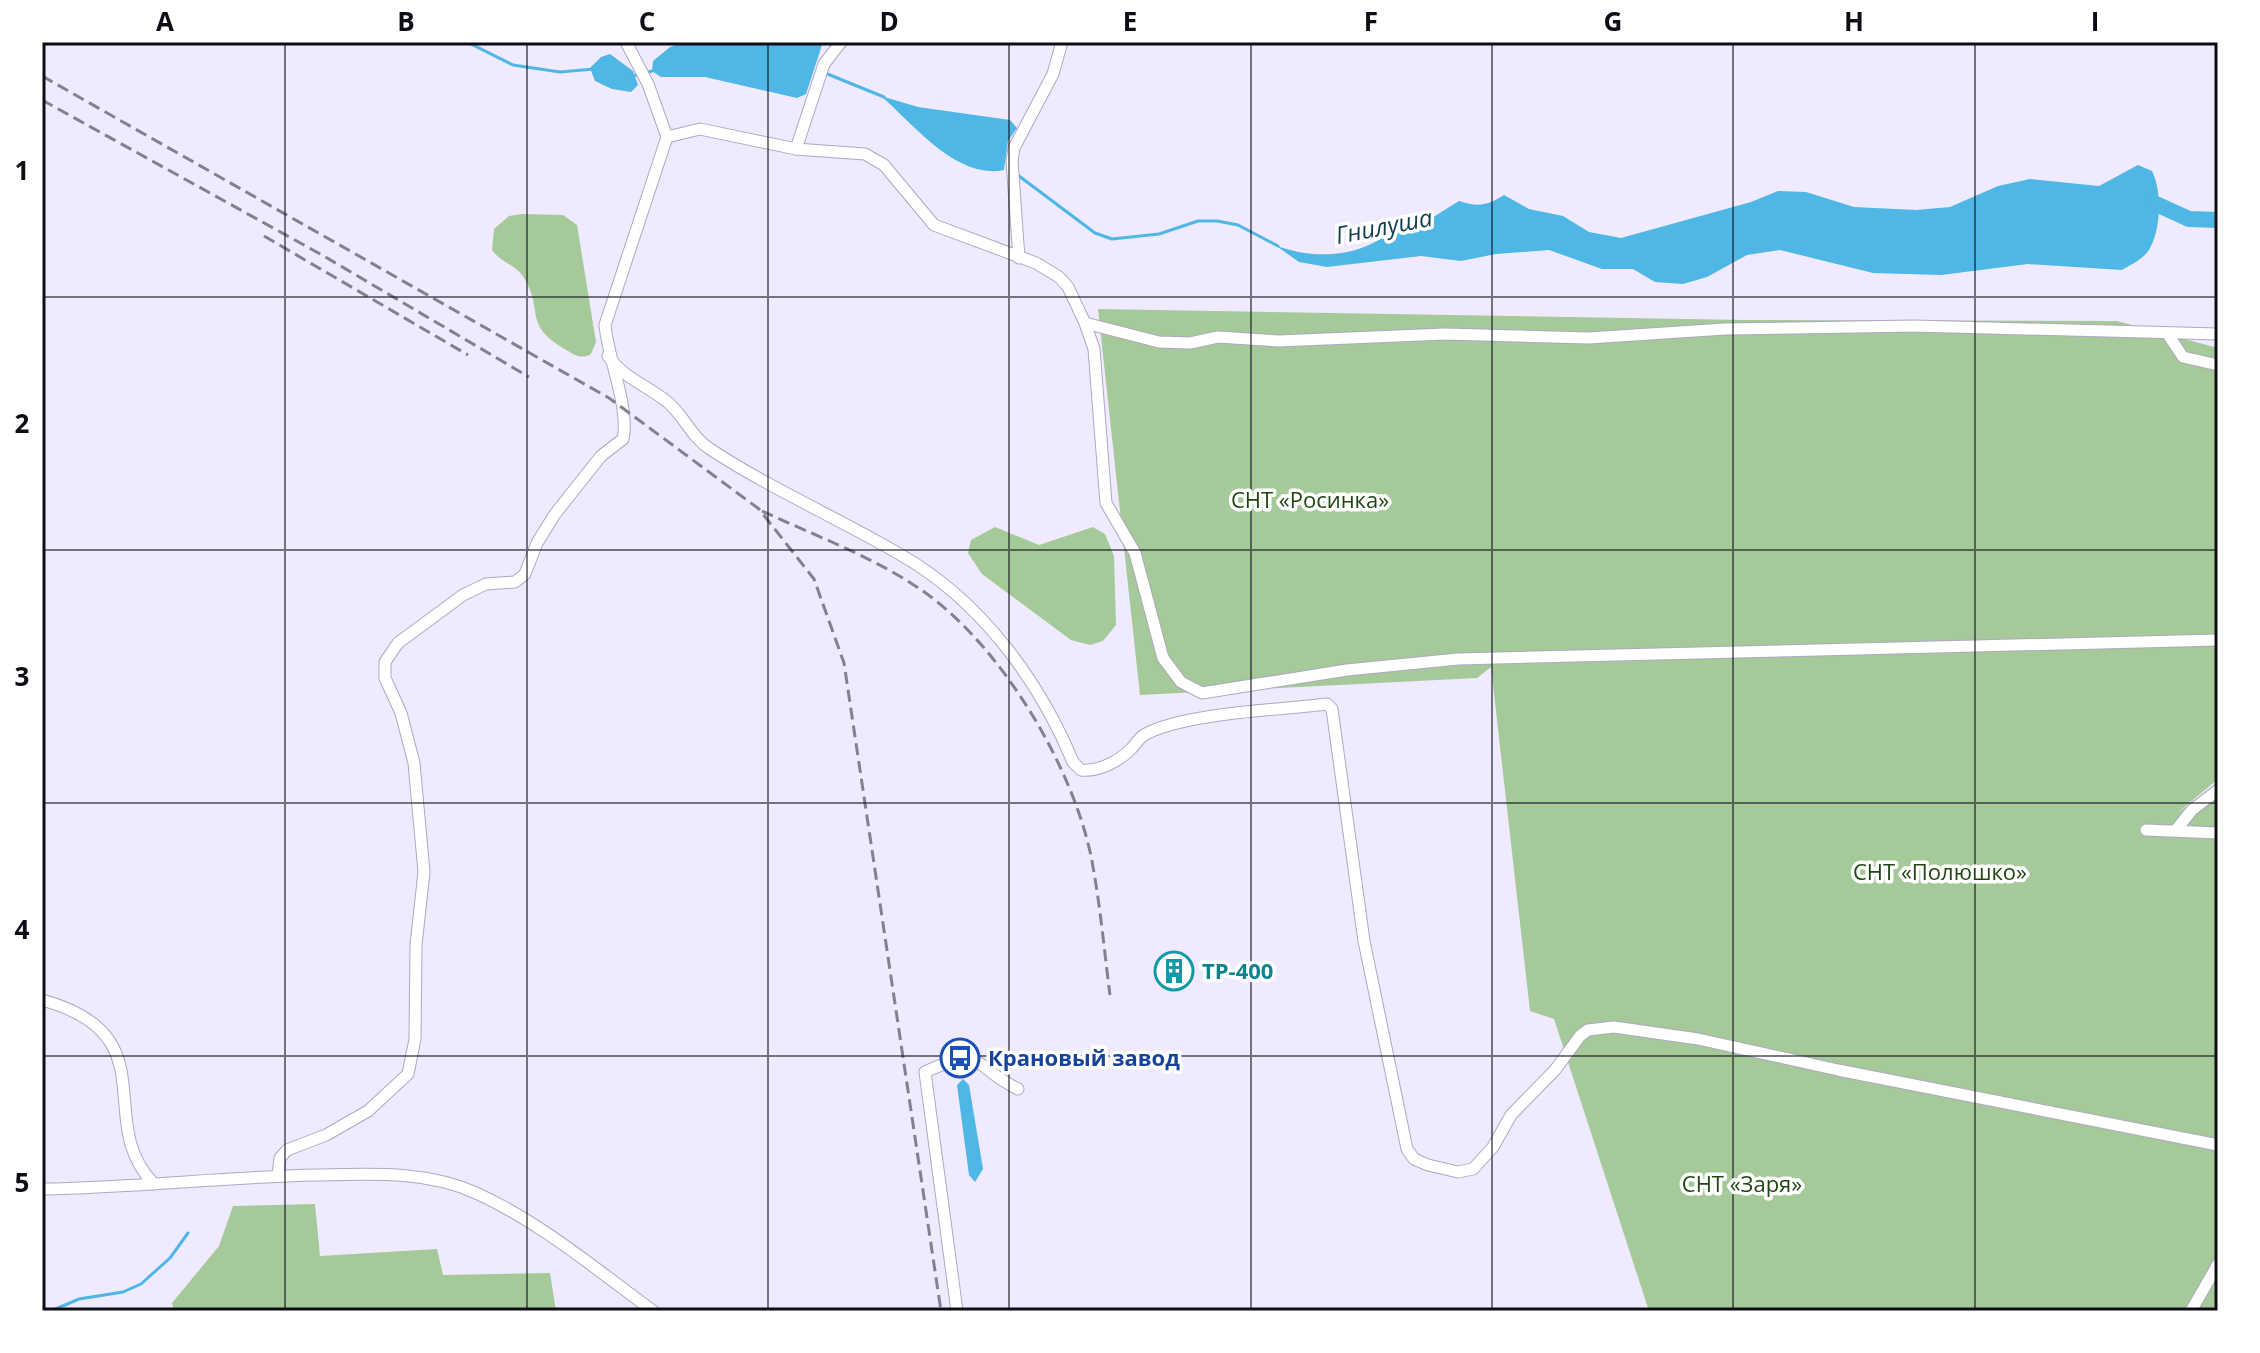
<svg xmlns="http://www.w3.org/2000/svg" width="2260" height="1353" viewBox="0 0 2260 1353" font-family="'Open Sans',sans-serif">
<rect width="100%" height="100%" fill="#efeaff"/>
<g fill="#a6c99a">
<path d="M522,214l41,1 14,10 19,117 -5,12c-9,5 -15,2 -23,-3 -47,-27 -23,-39 -44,-73 -7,-13 -23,-15 -32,-28l2,-21 15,-13z"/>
<path d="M1098,309l647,11 372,1 101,27v431l-42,35 42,-31v528h-569l-95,-292 -24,-8 -39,-344 -14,11 -337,17z"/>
<path d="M995,527l44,18 54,-18 12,7 9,22 2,69 -13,16 -13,4 -19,-5 -89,-66 -14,-21 3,-13z"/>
<path d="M315,1204l5,52 117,-7 6,26 107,-2 6,38h-382l-2,-8 47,-57 14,-40z"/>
</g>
<g fill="#4eb7e6">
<path d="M685,42h136l1,3 -16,49 -9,4 -92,-21h-44l-9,-6 1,-10 17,-14z"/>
<path d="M610,54l23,17 5,14 -7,7 -19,-3 -17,-8 -5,-13 11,-11z"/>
<path d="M881,96l37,11 92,13 7,8 -9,13 -4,29c-47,10 -91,-46 -123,-74z"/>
<path d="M2138,165l14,6c10,20 9,55 -1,75 -5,12 -19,18 -29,24l-94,-6 -87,11 -68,-2 -93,-23 -33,5 -40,22 -24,7 -28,-2 -22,-13h-31l-53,-19 -53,4 -35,7 -40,-5 -94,11 -28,-5 -24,-17c42,17 97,12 127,-25l25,1 32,-20c19,6 28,5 45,-6l25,14 34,7 26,16 32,6 130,-36 27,-11 28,1 48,15 62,3 34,-3 48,-21 32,-7 69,7z"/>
<path d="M963,1079l6,6 14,84 -8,13 -6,-7 -12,-90z"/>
</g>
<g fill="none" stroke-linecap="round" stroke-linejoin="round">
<g stroke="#4eb7e6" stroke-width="3">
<path d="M467,42l46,23 47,7 34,-3"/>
<path d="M825,73l59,24"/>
<path d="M632,76l24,-6"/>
<path d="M1015,173l80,60 17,6 47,-5 39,-13h19l21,4 40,21"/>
<path d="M51,1311l28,-12 44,-7 18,-8 29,-26 18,-25"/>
</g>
<path stroke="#4eb7e6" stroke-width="16" d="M2156,204l33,15 29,1"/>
<defs>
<g id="minor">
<path d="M626,42l22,42 19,53"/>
<path d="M667,137l33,-8 96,20 69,5 19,11 50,60 102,38 23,14 9,10 17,36 74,19 31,1 28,-6 60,4 167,-7 144,4 136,-9 189,-3 304,8"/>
<path d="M796,149l28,-85 17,-22"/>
<path d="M1019,258l-7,-97 2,-13 39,-74 9,-32"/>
<path d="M1085,323l9,26 12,154 29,50 28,105 18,24 21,11 145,-23 111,-11 760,-19"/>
<path d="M2167,333l16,24 35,8"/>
<path d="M608,356c16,22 36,28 57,44 18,13 25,36 45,49 61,40 128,69 191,106 79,45 138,125 172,207l8,8c18,2 38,-9 50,-21 5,-5 7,-10 13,-14 35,-20 123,-25 165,-29l18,-2 5,5 32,232 43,208 7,10 14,6 30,7 15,-3 20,-22 18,-32 44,-45 25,-34 8,-6 26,-3 84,12 140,31 380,75"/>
<path d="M2146,830l72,3"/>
<path d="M2176,830l16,-20 26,-20"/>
<path d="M42,1000c128,35 50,121 112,184"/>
<path d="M278,1176l2,-18 7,-8 39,-15 42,-24 40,-37 7,-35 1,-94 8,-73 -10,-109 -13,-50 -16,-35v-16l13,-19 65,-48 23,-11 29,-2 10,-8 12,-31 18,-29 46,-58 22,-17c7,-30 -15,-80 -18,-114l62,-188"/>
<path d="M42,1189c91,-1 182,-12 273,-14 55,-1 110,-5 161,18 64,29 121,77 177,118"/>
<path d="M957,1311l-32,-239c62,-28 46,-5 93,17"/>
<path d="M2191,1311l27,-47"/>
</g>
</defs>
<use href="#minor" stroke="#aea8c1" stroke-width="13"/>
<use href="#minor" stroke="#fff" stroke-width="11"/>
<g stroke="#84808f" stroke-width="3" stroke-dasharray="12 6" stroke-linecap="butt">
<path d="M42,76l567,322 150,111 55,70 30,84 97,648"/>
<path d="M42,100l280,155 207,122"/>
<path d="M264,236l204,119"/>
<path d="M762,511c58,27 123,50 173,89 72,57 137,167 156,256 9,46 13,93 19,139"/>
</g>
</g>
<path fill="none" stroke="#0e0c14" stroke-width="2" stroke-opacity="0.55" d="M285,42v1269M527,42v1269M768,42v1269M1009,42v1269M1251,42v1269M1492,42v1269M1733,42v1269M1975,42v1269M42,297h2176M42,550h2176M42,803h2176M42,1056h2176"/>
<defs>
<symbol id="building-ring" viewBox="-11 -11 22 22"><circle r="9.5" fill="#fff" stroke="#0f9aa8" stroke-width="1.5"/><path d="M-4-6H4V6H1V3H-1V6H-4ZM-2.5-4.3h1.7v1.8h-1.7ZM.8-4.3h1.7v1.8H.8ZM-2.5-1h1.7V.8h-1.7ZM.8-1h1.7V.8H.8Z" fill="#0f9aa8"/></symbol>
<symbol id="bus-ring" viewBox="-11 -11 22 22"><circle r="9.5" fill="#fff" stroke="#1a4fb4" stroke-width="1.5"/><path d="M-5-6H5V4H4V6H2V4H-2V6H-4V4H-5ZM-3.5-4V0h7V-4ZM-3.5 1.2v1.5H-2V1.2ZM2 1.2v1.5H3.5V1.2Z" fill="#1a4fb4"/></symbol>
</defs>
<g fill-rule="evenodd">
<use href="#building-ring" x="1152" y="949" width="44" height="44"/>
<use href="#bus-ring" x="938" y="1036" width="44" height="44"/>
</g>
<g text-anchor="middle" stroke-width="7" stroke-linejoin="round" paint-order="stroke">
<g font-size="22" fill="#214513" stroke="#fff">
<text x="1310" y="508">СНТ «Росинка»</text>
<text x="1940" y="880">СНТ «Полюшко»</text>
<text x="1742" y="1192">СНТ «Заря»</text>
</g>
<g font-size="22" font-weight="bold" fill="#0d838f" stroke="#fff" text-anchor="start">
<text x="1202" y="979">ТР-400</text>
</g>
<g font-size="22" font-weight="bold" fill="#164399" stroke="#fff" text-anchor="start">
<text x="988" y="1066">Крановый завод</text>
</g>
<g font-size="24" font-style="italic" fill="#103e51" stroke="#fff">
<text transform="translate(1384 227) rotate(-11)" y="8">Гнилуша</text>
</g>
</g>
<rect width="2260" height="1353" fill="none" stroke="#ffffff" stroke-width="88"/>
<rect x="44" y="44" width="2172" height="1265" fill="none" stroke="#0e0c14" stroke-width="3"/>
<g font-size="26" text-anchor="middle" font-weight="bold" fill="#0e0c14">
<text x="165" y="31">A</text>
<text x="406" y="31">B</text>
<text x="647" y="31">C</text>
<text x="889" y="31">D</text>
<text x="1130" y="31">E</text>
<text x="1371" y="31">F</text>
<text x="1613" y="31">G</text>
<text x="1854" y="31">H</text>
<text x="2095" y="31">I</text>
<text x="22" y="180">1</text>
<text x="22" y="433">2</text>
<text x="22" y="686">3</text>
<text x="22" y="939">4</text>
<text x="22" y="1192">5</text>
</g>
</svg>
